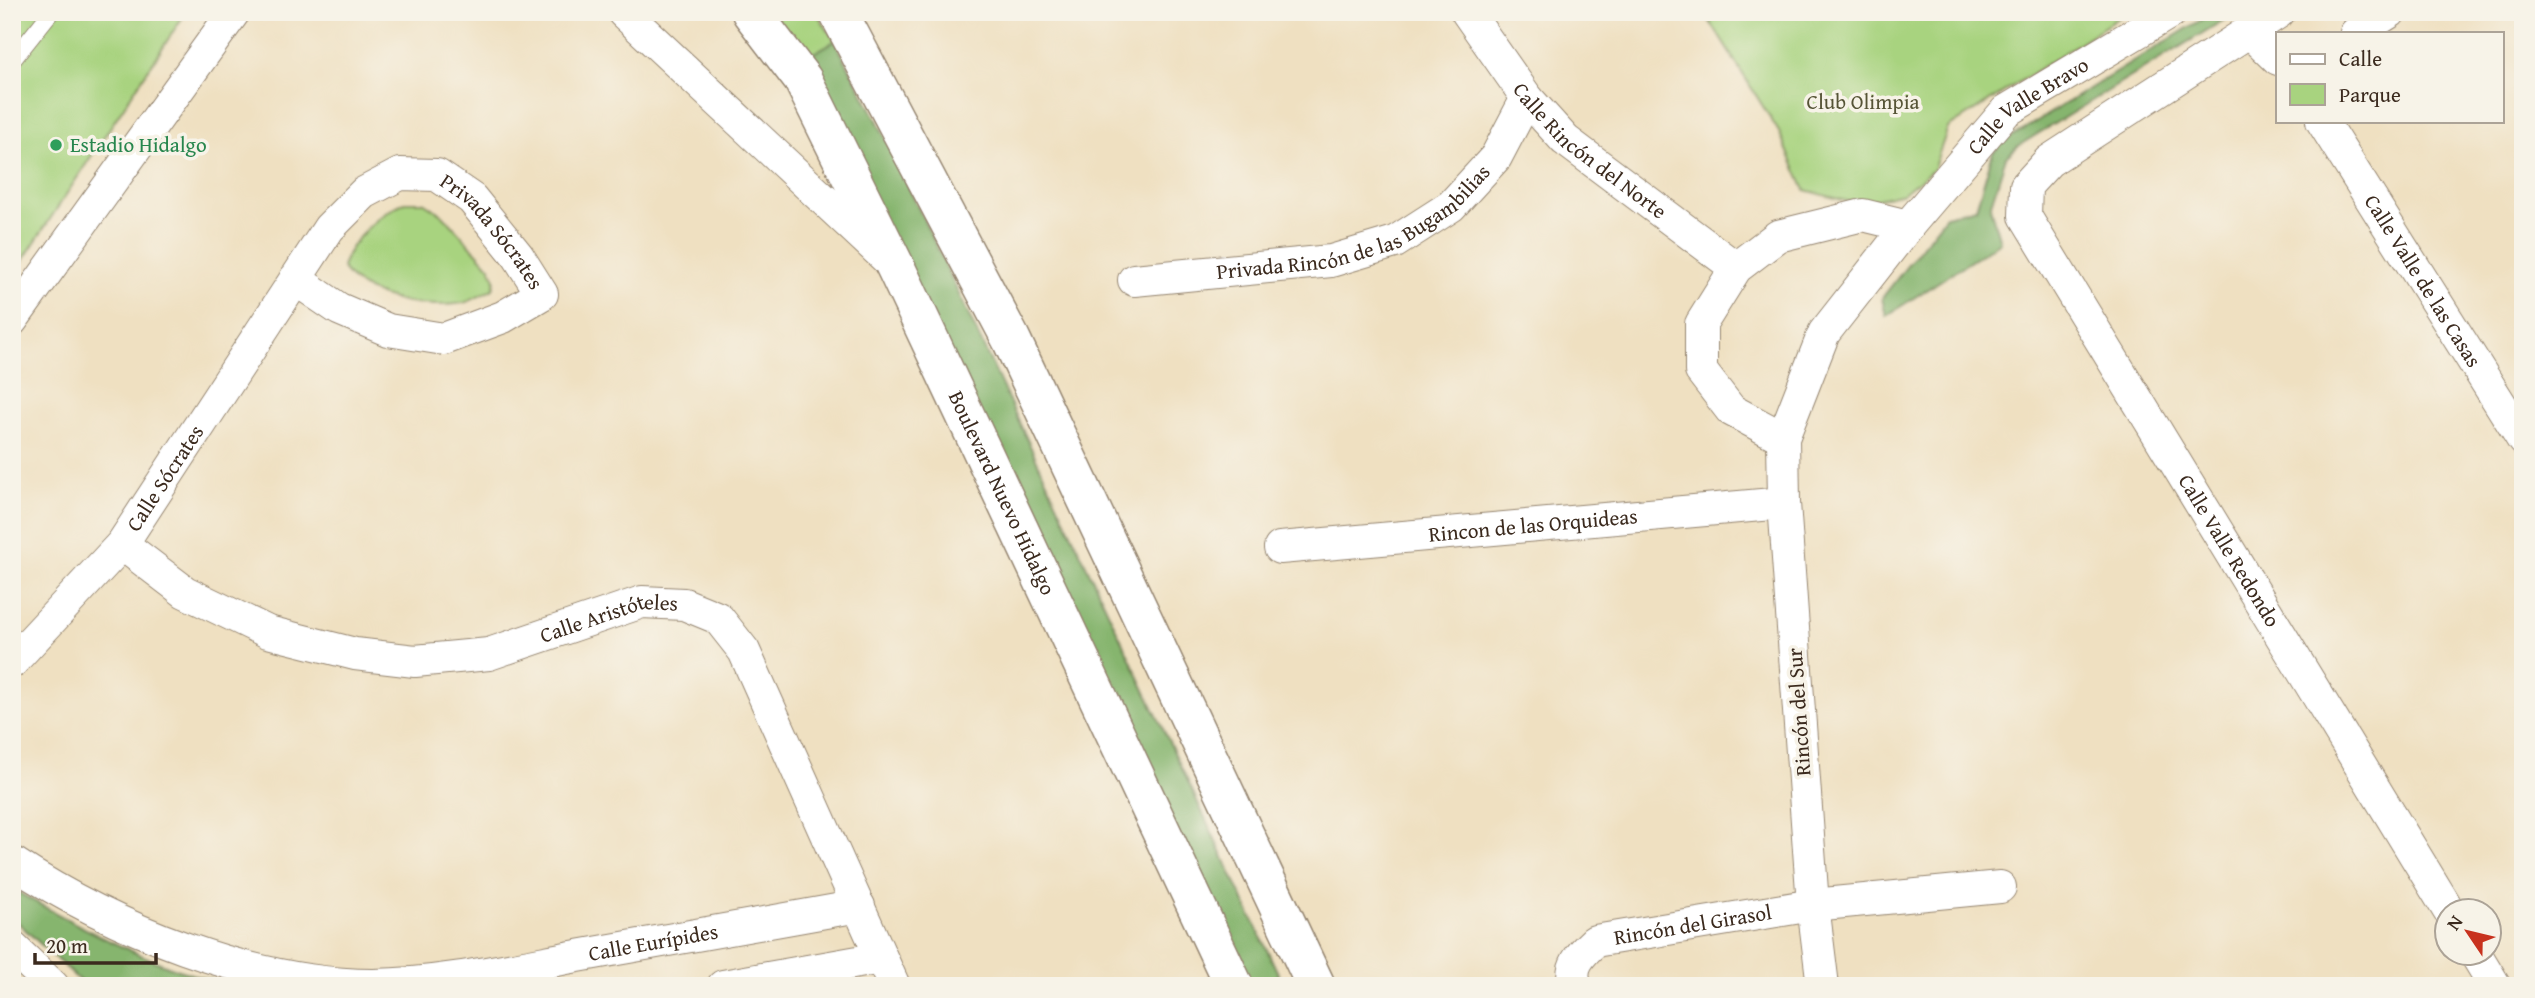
<svg xmlns="http://www.w3.org/2000/svg" width="2535" height="998" viewBox="0 0 2535 998" font-family="'Gentium Book Plus',serif">
<rect width="100%" height="100%" fill="#f7f3e8"/>
<filter id="ink" filterUnits="userSpaceOnUse"><feTurbulence type="fractalNoise" baseFrequency=".0143" numOctaves="2"/><feDisplacementMap in="SourceGraphic" scale="14" xChannelSelector="R" yChannelSelector="G"/><feConvolveMatrix kernelMatrix="1 2 1 2 8 2 1 2 1" color-interpolation-filters="sRGB"/></filter>
<filter id="wash" filterUnits="userSpaceOnUse"><feTurbulence type="fractalNoise" baseFrequency=".00686" numOctaves="4" result="noise"/><feDisplacementMap in="SourceGraphic" scale="28" xChannelSelector="R" yChannelSelector="G"/><feGaussianBlur stdDeviation="1.57" result="paint"/><feColorMatrix in="noise" values="0 0 0 0 0 0 0 0 0 0 0 0 0 0 0 0 0 1.4 0 .05"/><feComposite in="paint" operator="in"/></filter>
<g filter="url(#wash)">
<rect width="100%" height="100%" fill="#efe0c1"/>
<g fill="#a8d37f" stroke="#727e4e" stroke-width="2">
<path d="M12,12h174l-174,265z"/>
<path d="M772,12h44l19,29 -30,17z"/>
<path d="M1704,12h423l-179,116 -15,42 -30,23 -46,11 -52,-14 -26,-58z"/>
<path d="M405,202h18l20,13 47,52 5,12 -2,10c-9,4 -20,12 -30,14 -35,7 -103,-4 -121,-36 9,-28 37,-53 63,-65z"/>
</g>
<g fill="#86b56e" stroke="#607046" stroke-width="2">
<path d="M2214,12h23l-219,134 -12,11 -16,50 10,35 -114,74 -4,-18 64,-82 30,-8 17,-56 15,-13z"/>
<path d="M835,41l41,77 408,868h-35l-444,-928z"/>
<path d="M12,889c70,39 145,81 224,97h-151l-73,-69z"/>
</g>
</g>
<g filter="url(#ink)">
<g fill="none" stroke-linecap="round" stroke-linejoin="round">
<defs>
<path id="service" d="M12,61l39,-49"/>
<g id="minor">
<path d="M623,12l262,245"/>
<path id="s1" d="M1467,12l60,86 38,42 171,128"/>
<path id="s2" d="M2279,12l-230,149 -23,25 -1,30 424,695"/>
<path d="M2249,31l29,28"/>
<path d="M2356,33l34,-21"/>
<path id="s3" d="M2322,121l201,319"/>
<path id="s4" d="M1134,280l197,-19 64,-19 56,-36 45,-49 31,-59"/>
<path d="M12,320l222,-308"/>
<path d="M1783,438l-52,-28 -30,-39v-47l35,-56 42,-32 85,-21 45,11"/>
<path id="s5" d="M122,544l63,48 83,40 87,22 60,7 74,-7 153,-52 42,2 34,14 26,33 150,335"/>
<path id="s6" d="M1280,548l504,-45"/>
<path id="s7" d="M12,662l110,-118 207,-316 35,-35 36,-19 37,1 35,24 46,57 24,38 -39,23 -59,22 -56,-9 -49,-21 -44,-30"/>
<path id="s8" d="M12,862c100,66 240,123 361,123 67,-1 134,-16 199,-28 96,-17 192,-34 287,-51"/>
<path d="M12,947l41,39"/>
<path d="M2475,953l20,33"/>
<path d="M723,986l158,-28"/>
<path id="s9" d="M1576,986c-9,-19 6,-33 19,-45l218,-36 187,-18"/>
<path id="s10" d="M1823,986l-10,-81 -29,-402 -1,-65 41,-105 84,-107 98,-115 165,-99"/>
</g>
<g id="tertiary">
<path id="s11" d="M751,12l52,68 93,188 338,718"/>
<path d="M838,12l173,327 305,647"/>
</g>
</defs>
<use href="#service" stroke="#958570" stroke-width="18"/>
<use href="#minor" stroke="#958570" stroke-width="34"/>
<use href="#tertiary" stroke="#958570" stroke-width="41"/>
<use href="#service" stroke="#fff" stroke-width="16"/>
<use href="#minor" stroke="#fff" stroke-width="32"/>
<use href="#tertiary" stroke="#fff" stroke-width="38"/>
</g>
</g>
<circle fill="#2e9e5b" stroke="#f7f3e8" stroke-width="2.5" cx="56" cy="145" r="7"/>
<g text-anchor="middle" stroke-width="7" stroke-linejoin="round" paint-order="stroke">
<g font-size="21" fill="#565436" stroke="#f7f3e8">
<text x="1863" y="109">Club Olimpia</text>
</g>
<g font-size="21" fill="#3b2a1e" stroke="#f7f3e8">
<text dy="7" stroke="none"><textPath href="#s10" startOffset="970">Calle Valle Bravo</textPath></text>
<text dy="7" stroke="none"><textPath href="#s1" startOffset="187">Calle Rincón del Norte</textPath></text>
<text dy="7" stroke="none"><textPath href="#s4" startOffset="233">Privada Rincón de las Bugambilias</textPath></text>
<text dy="7" stroke="none"><textPath href="#s7" startOffset="746">Privada Sócrates</textPath></text>
<text dy="7" stroke="none"><textPath href="#s3" startOffset="189">Calle Valle de las Casas</textPath></text>
<text dy="7" stroke="none"><textPath href="#s7" startOffset="240">Calle Sócrates</textPath></text>
<text dy="7" stroke="none"><textPath href="#s11" startOffset="544">Boulevard Nuevo Hidalgo</textPath></text>
<text dy="7" stroke="none"><textPath href="#s6" startOffset="254">Rincon de las Orquideas</textPath></text>
<text dy="7" stroke="none"><textPath href="#s2" startOffset="730">Calle Valle Redondo</textPath></text>
<text dy="7" stroke="none"><textPath href="#s5" startOffset="522">Calle Aristóteles</textPath></text>
<text transform="translate(1799 712) rotate(-94)" y="7">Rincón del Sur</text>
<text dy="7" stroke="none"><textPath href="#s9" startOffset="152">Rincón del Girasol</textPath></text>
<text dy="7" stroke="none"><textPath href="#s8" startOffset="670">Calle Eurípides</textPath></text>
</g>
<g font-size="21" fill="#27864d" stroke="#f7f3e8" text-anchor="start">
<text x="70" y="152">Estadio Hidalgo</text>
</g>
</g>
<rect width="2535" height="998" fill="none" stroke="#f7f3e8" stroke-width="42"/>
<rect x="2276" y="32" width="228" height="91" fill="#f7f3e8" stroke="#aca397" stroke-width="2"/>
<rect x="2290" y="54" width="35" height="10" fill="#ffffff" stroke="#aca397" stroke-width="2"/>
<text x="2339" y="66" font-size="21" fill="#3b2a1e">Calle</text>
<rect x="2290" y="84" width="35" height="21" fill="#a8d37f" stroke="#aca397" stroke-width="2"/>
<text x="2339" y="102" font-size="21" fill="#3b2a1e">Parque</text>
<g transform="translate(2468 932) rotate(305)"><circle r="33" fill="#f7f3e8" stroke="#aca397" stroke-width="2"/>
<path d="M0-5L12 26L0 18L-12 26Z" fill="#c8321e"/>
<text y="-10" font-size="19" font-weight="bold" text-anchor="middle" fill="#3b2a1e">N</text>
</g>
<path d="M35 953v10h121v-10" fill="none" stroke="#3b2a1e" stroke-width="3.5"/>
<text x="46" y="953" font-size="21" fill="#3b2a1e" stroke="#f7f3e8" stroke-width="5" paint-order="stroke">20 m</text>
</svg>
